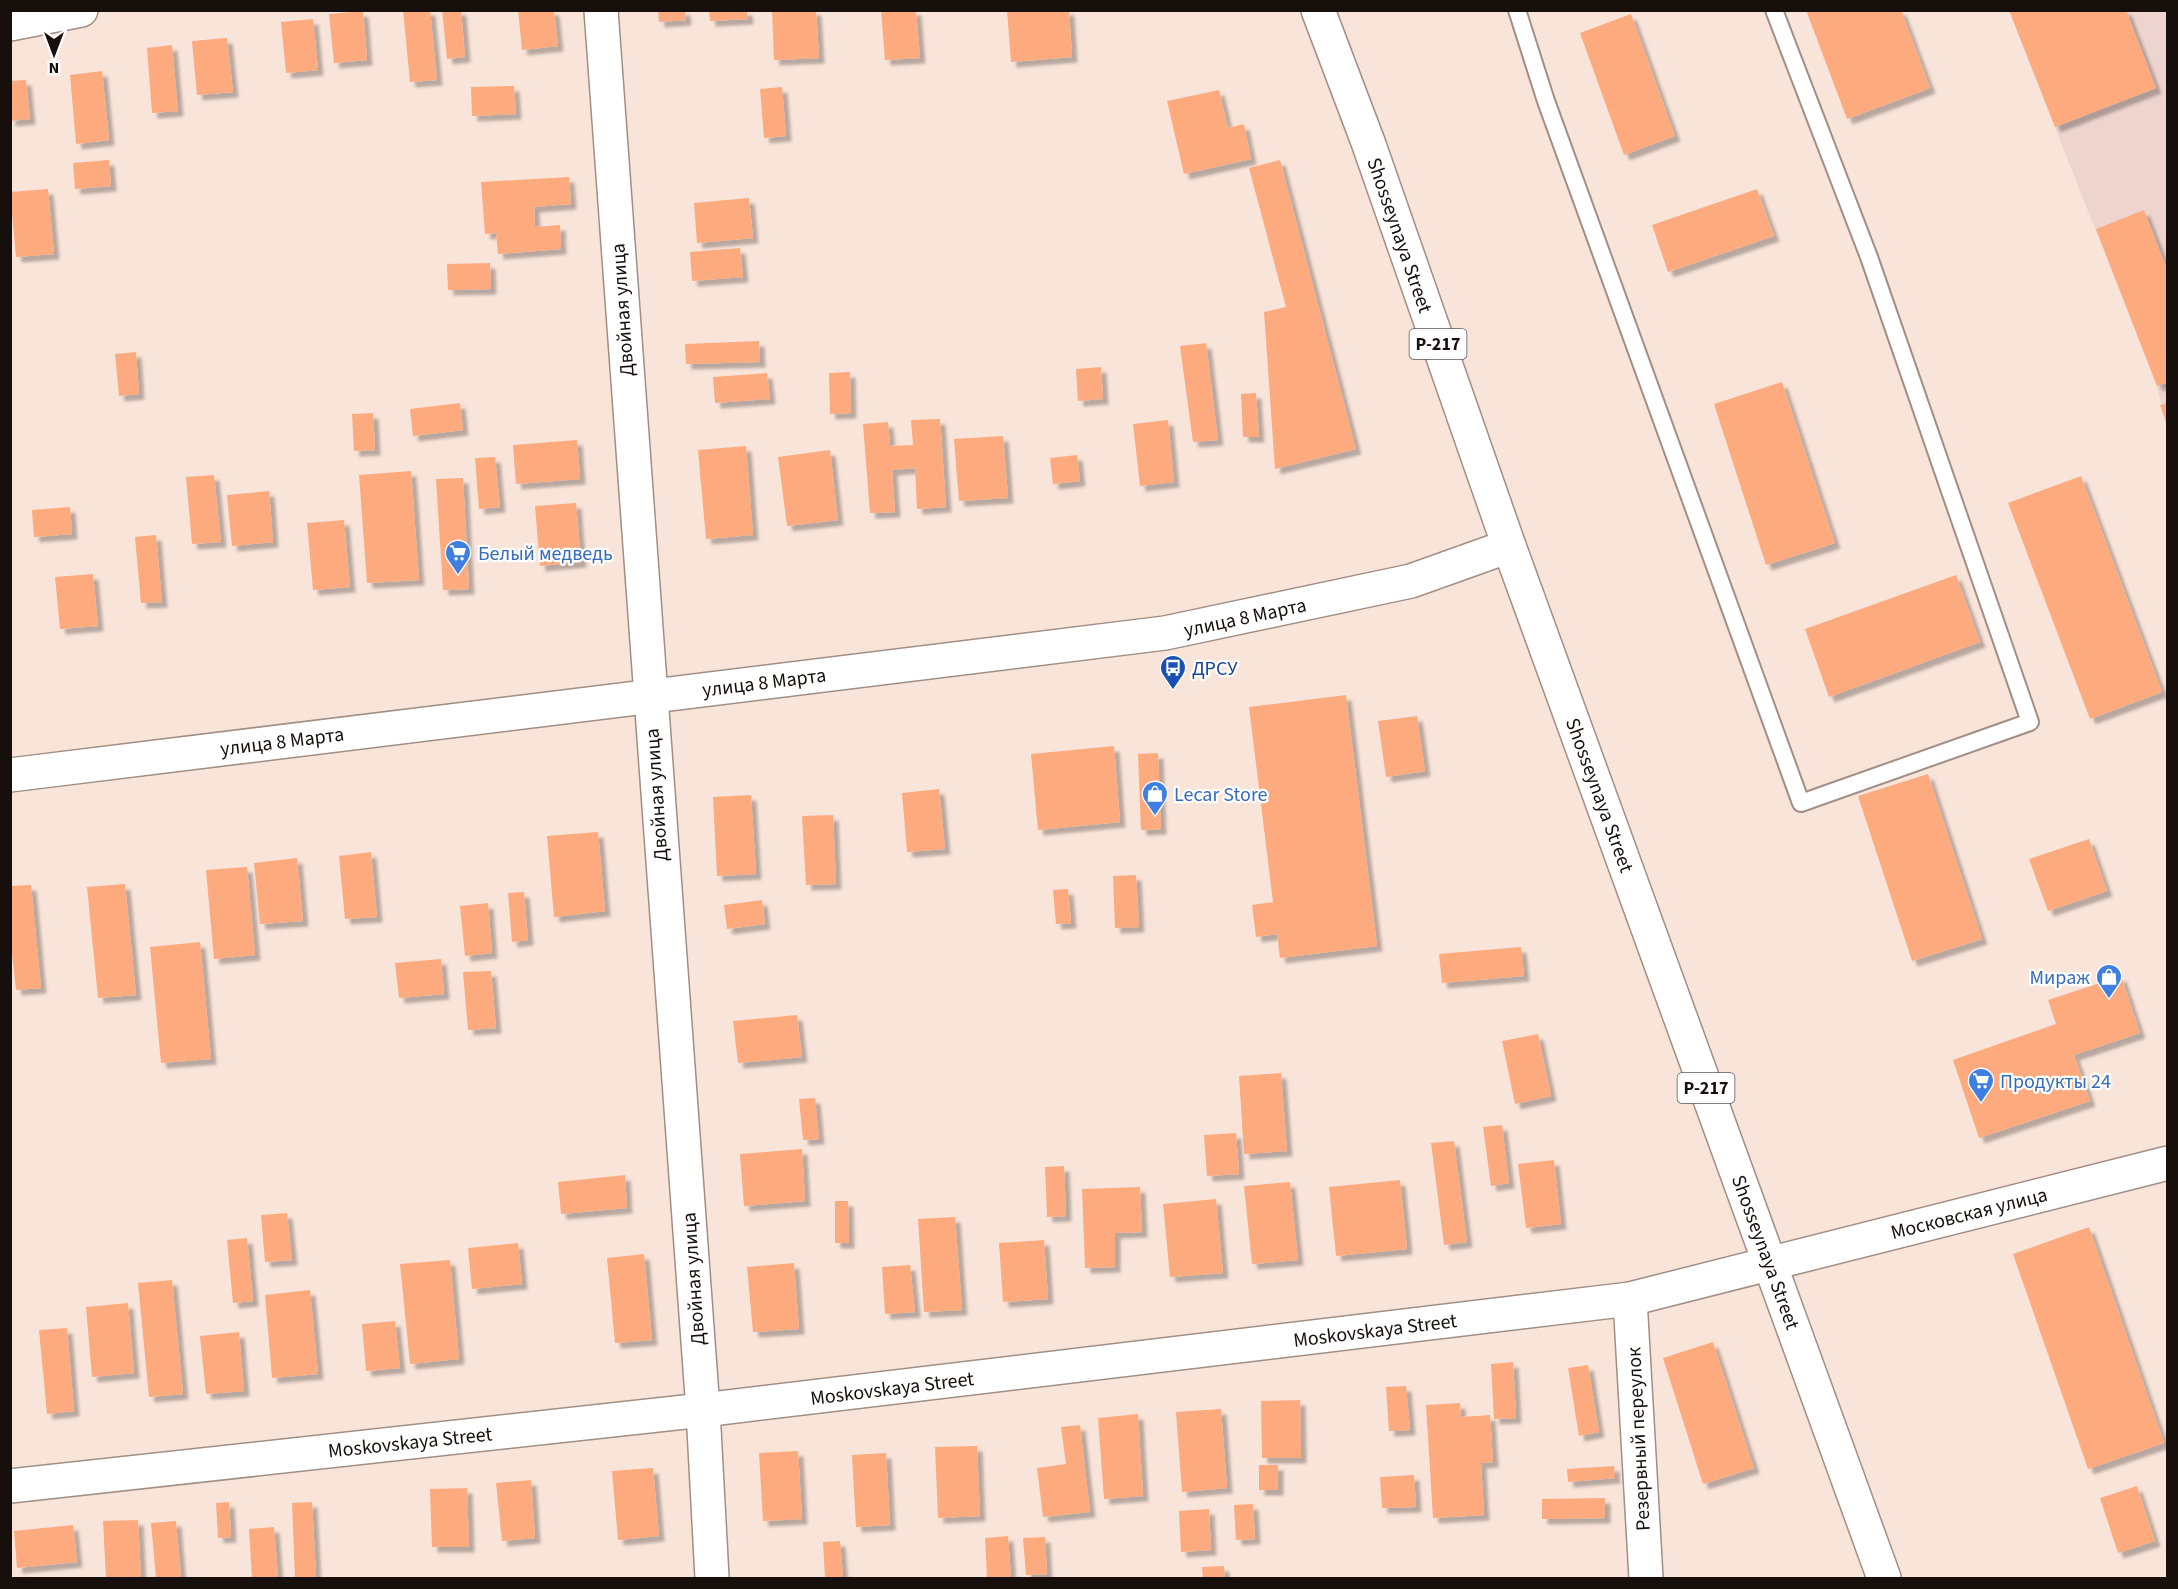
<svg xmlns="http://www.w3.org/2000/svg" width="2178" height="1589" viewBox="0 0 2178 1589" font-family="'Source Sans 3',sans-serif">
<defs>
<filter id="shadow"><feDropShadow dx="5.5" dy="5.5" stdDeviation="1.5" flood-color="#0004"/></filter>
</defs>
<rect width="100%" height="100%" fill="#f9e4d9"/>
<path fill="#eed4ce" d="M2009,11h158v415l-10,-40z"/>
<g fill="#feaa7f" filter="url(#shadow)">
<path d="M403,10h27l7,70 -27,2z"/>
<path d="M442,10h19l4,47 -18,2z"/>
<path d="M518,10h36l4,36 -36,4z"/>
<path d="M658,10h27l1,10 -27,2z"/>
<path d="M709,10h38l1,9 -38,2z"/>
<path d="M772,10h44l3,48 -45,2z"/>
<path d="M881,10h35l4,48 -35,2z"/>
<path d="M1007,10h62l3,47 -61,5z"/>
<path d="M1806,10h95l29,78 -83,31z"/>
<path d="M2009,10h117l30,78 -101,39z"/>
<path d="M363,11l4,49 -33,3 -5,-49z"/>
<path d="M1631,14l44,122 -51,19 -44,-122z"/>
<path d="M313,19l5,51 -32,3 -5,-51z"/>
<path d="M227,38l6,54 -36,3 -5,-54z"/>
<path d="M172,45l6,66 -26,2 -5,-65z"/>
<path d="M102,71l7,69 -33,4 -6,-69z"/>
<path d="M26,80l4,39 -20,2v-40z"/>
<path d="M514,86l2,28 -44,2 -1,-29z"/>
<path d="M782,87l4,49 -22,2 -4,-49z"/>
<path d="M1219,90l9,38 16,-4 7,35 -67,15 -17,-73z"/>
<path d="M109,160l2,26 -36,3 -2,-26z"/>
<path d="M1280,160l76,289 -81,20 -11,-157 22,-5 -37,-139z"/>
<path d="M569,177l2,27 -37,3 1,20 25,-2 1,24 -63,5 -2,-21 -11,1 -4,-52z"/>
<path d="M48,189l6,65 -38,3 -6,-65z"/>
<path d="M1757,189l17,47 -106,36 -16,-47z"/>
<path d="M749,198l4,40 -56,5 -3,-40z"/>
<path d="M2144,210l24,62v110l-11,4 -61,-157z"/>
<path d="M740,248l3,29 -51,4 -2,-29z"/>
<path d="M490,263l1,26 -43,1 -1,-26z"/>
<path d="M759,341l1,21 -74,2 -1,-20z"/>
<path d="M1206,343l12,97 -25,2 -13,-96z"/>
<path d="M136,352l3,42 -20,2 -4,-42z"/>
<path d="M1101,367l2,32 -25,2 -2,-32z"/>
<path d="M850,372l1,41 -21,1 -1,-41z"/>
<path d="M767,373l3,26 -55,4 -2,-26z"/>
<path d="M1782,382l53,161 -69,22 -52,-161z"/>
<path d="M1256,393l3,44h-16l-2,-43z"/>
<path d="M460,403l3,27 -50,6 -3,-27z"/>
<path d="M2168,403v22h-1l-7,-20z"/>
<path d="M373,413l2,37 -21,1 -2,-37z"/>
<path d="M940,419l6,88 -29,2 -2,-41 -23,2 3,42 -25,1 -7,-89 25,-2 2,24 23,-1 -2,-25z"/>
<path d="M1168,420l6,62 -34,4 -7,-62z"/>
<path d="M1003,436l5,62 -49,3 -5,-62z"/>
<path d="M577,440l3,39 -64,5 -3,-39z"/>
<path d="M746,446l7,89 -47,4 -8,-89z"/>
<path d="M830,450l8,70 -51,6 -9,-69z"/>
<path d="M1077,455l3,26 -27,3 -3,-26z"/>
<path d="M495,457l5,50 -21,2 -4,-51z"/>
<path d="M411,471l8,109 -52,3 -8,-108z"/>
<path d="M214,475l7,67 -29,2 -6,-67z"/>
<path d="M2081,476l81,216 -72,27 -82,-216z"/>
<path d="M463,478l6,111 -26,1 -7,-111z"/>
<path d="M269,491l4,51 -41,4 -5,-51z"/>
<path d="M576,503l5,59 -41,4 -5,-60z"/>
<path d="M70,507l2,27 -38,3 -2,-27z"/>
<path d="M344,520l6,67 -37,3 -6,-67z"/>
<path d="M156,535l6,67 -21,1 -6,-66z"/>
<path d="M93,574l5,52 -38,3 -5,-52z"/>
<path d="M1956,575l24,67 -151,55 -24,-68z"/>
<path d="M1346,695l31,251 -97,12 -3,-24 -21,3 -4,-32 21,-3 -24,-195z"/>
<path d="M1417,716l8,55 -39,6 -8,-56z"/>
<path d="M1114,746l6,76 -82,8 -7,-76z"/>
<path d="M1158,753l3,76 -20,1 -3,-76z"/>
<path d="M1928,774l54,165 -70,22 -54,-165z"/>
<path d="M939,789l6,60 -38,3 -5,-59z"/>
<path d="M751,795l5,79 -39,2 -4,-79z"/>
<path d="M833,815l3,69 -30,1 -4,-69z"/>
<path d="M598,832l7,79 -51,6 -7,-81z"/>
<path d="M2089,839l18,52 -59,20 -19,-52z"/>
<path d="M371,852l6,65 -32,2 -6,-63z"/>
<path d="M297,858l6,63 -43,3 -6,-61z"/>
<path d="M247,867l8,88 -41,4 -8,-89z"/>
<path d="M1136,875l3,52 -24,1 -2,-52z"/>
<path d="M125,884l11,111 -38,3 -11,-111z"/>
<path d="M31,885l10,103 -25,2 -6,-55v-49z"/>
<path d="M1068,889l3,34 -15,1 -3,-34z"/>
<path d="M524,892l4,48 -16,2 -4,-49z"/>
<path d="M762,900l3,24 -38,5 -3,-24z"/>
<path d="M488,903l4,50 -27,3 -5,-50z"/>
<path d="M200,942l11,117 -50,4 -11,-116z"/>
<path d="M1521,947l3,29 -82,7 -3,-29z"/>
<path d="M441,959l3,35 -45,4 -4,-35z"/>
<path d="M491,971l5,57 -28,2 -5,-58z"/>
<path d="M2121,976l19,57 -66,22 16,46 -111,37 -26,-78 103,-36 -8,-24z"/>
<path d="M797,1015l5,42 -64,6 -5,-42z"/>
<path d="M1538,1034l13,62 -36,8 -13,-63z"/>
<path d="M1281,1073l6,78 -43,3 -5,-78z"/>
<path d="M815,1098l4,41 -16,1 -4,-41z"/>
<path d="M1502,1125l7,58 -18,3 -8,-59z"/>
<path d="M1236,1133l3,41 -32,2 -3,-41z"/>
<path d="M1454,1141l13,101 -23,3 -13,-102z"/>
<path d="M802,1149l3,52 -61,5 -4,-52z"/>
<path d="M1554,1160l7,64 -35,4 -8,-64z"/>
<path d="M1064,1166l2,50 -19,1 -2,-50z"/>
<path d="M625,1175l2,33 -66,6 -3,-32z"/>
<path d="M1400,1180l7,69 -71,7 -7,-69z"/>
<path d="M1290,1182l8,78 -46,4 -8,-78z"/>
<path d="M1140,1187l2,45 -27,1v34l-30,1 -3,-79z"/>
<path d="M1216,1199l7,74 -53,4 -7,-73z"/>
<path d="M835,1201h13l1,42h-14z"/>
<path d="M287,1213l5,47 -27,2 -4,-47z"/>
<path d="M955,1217l7,93 -38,2 -6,-93z"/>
<path d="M2089,1227l75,216 -76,26 -75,-215z"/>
<path d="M247,1238l6,63 -20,2 -6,-63z"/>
<path d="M1044,1240l4,59 -45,3 -4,-59z"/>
<path d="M518,1243l4,41 -50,5 -4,-41z"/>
<path d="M644,1254l8,86 -37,3 -8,-85z"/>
<path d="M450,1260l9,99 -49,5 -10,-100z"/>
<path d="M794,1263l5,66 -46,3 -6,-65z"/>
<path d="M910,1265l5,47 -30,2 -3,-47z"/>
<path d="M172,1280l11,114 -34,3 -11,-114z"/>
<path d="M310,1290l8,84 -46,4 -7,-83z"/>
<path d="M128,1303l6,70 -42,4 -6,-70z"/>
<path d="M395,1321l5,47 -34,3 -4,-47z"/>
<path d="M67,1328l7,83 -27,3 -8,-84z"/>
<path d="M239,1332l5,59 -38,3 -6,-58z"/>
<path d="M1713,1342l41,126 -51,16 -40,-126z"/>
<path d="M1513,1362l3,56 -22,1 -3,-55z"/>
<path d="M1588,1365l11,67 -20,4 -11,-68z"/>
<path d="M1406,1386l4,44 -21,1 -3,-44z"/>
<path d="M1300,1400l1,58h-39l-1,-57z"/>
<path d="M1460,1403l1,14 29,-2 3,47 -12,1 3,52 -51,3 -7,-113z"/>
<path d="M1221,1409l6,79 -45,4 -6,-80z"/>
<path d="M1138,1414l5,82 -39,3 -6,-81z"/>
<path d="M1080,1425l10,87 -47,5 -6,-49 29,-4 -5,-37z"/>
<path d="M977,1446l3,70 -42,2 -3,-71z"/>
<path d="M798,1451l4,68 -39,2 -4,-68z"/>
<path d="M886,1453l4,72 -34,2 -4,-72z"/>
<rect x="1259" y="1465" width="19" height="25"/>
<path d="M1614,1466l1,12 -47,4 -1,-13z"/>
<path d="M653,1468l6,68 -41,4 -6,-69z"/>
<path d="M1414,1475l2,32 -34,1 -2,-31z"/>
<path d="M531,1480l4,58 -33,3 -6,-58z"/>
<path d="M2137,1486l18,55 -37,12 -18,-55z"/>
<path d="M467,1488l2,59h-37l-2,-58z"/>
<path d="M1605,1498v20l-63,1v-20z"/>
<path d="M229,1502l2,35 -13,1 -2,-35z"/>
<path d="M312,1502l4,76h-21l-3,-75z"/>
<path d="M1253,1504l2,35 -19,1 -2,-35z"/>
<path d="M1209,1509l2,41 -30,2 -2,-41z"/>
<path d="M138,1520l3,58h-35l-3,-57z"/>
<path d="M176,1521l5,57h-25l-5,-55z"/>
<path d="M73,1525l4,37 -60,6 -3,-37z"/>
<path d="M274,1527l4,51h-26l-3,-49z"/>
<path d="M1008,1536l3,42h-24l-2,-40z"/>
<path d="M1045,1537l2,37 -21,1 -3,-37z"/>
<path d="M840,1541l3,37h-18l-2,-36z"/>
<path d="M1224,1566l1,12h-22l-1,-11z"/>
</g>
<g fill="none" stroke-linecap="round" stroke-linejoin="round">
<defs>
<path id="lane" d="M1517,10l29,91 255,702 229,-81 -161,-465 -95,-247"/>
<g id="street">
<path d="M601,10l102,1400 9,168"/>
<path d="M10,24l71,-14"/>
<path d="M1630,1299l16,279"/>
<path d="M10,1486l693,-76 927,-111 538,-136"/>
</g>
<path id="secondary" d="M10,775l1155,-142 246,-52 98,-35"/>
<path id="highway" d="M1318,10l50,132 141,404 375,1032"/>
</defs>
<use href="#lane" stroke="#a18e84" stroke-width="20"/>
<use href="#street" stroke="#a18e84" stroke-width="36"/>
<use href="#secondary" stroke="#a18e84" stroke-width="36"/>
<use href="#highway" stroke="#a18e84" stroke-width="36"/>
<use href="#lane" stroke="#fff" stroke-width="16"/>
<use href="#street" stroke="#fff" stroke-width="33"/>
<use href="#secondary" stroke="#fff" stroke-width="33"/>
<use href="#highway" stroke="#fff" stroke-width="33"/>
</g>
<defs>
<symbol id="supermarket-pin" viewBox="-11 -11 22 30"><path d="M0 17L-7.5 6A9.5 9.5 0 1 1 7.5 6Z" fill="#3f7fe0" stroke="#fff"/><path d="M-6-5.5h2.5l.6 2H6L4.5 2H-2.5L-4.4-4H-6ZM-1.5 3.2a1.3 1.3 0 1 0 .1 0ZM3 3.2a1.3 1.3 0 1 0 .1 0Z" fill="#fff"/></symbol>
<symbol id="bus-pin" viewBox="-11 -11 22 30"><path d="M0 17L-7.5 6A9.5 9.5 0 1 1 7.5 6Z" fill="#1a4fb4" stroke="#fff"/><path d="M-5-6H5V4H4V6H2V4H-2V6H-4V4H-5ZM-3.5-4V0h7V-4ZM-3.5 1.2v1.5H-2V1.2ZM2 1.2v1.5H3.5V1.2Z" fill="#fff"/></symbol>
<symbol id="shop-pin" viewBox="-11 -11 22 30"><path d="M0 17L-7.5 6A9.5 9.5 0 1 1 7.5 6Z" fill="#3f7fe0" stroke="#fff"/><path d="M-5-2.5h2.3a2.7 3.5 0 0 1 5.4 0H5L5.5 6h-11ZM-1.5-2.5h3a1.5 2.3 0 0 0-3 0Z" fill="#fff"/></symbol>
</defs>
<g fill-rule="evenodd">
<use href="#supermarket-pin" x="443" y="538" width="30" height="40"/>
<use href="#bus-pin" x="1158" y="653" width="30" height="40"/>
<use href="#shop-pin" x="1140" y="779" width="30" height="40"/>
<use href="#shop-pin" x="2094" y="962" width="30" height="40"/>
<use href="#supermarket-pin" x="1966" y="1066" width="30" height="40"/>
</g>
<g text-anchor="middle" stroke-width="4.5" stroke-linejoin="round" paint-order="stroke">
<g fill="#fff" stroke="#5c5755" stroke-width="1.5">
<rect x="1409.5" y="329" width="57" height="30" rx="4.5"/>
<rect x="1677.5" y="1073" width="57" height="30" rx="4.5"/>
</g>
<g font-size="18" font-weight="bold" fill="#160f0c">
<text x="1438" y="350">Р-217</text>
<text x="1706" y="1094">Р-217</text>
</g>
<g font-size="20" fill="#160f0c" stroke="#fff">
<text transform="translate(1400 235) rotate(71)" y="7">Shosseynaya Street</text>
<text transform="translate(622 310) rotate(-94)" y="7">Двойная улица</text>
<text transform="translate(1245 617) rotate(-12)" y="7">улица 8 Марта</text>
<text transform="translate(764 682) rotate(-7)" y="7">улица 8 Марта</text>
<text transform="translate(282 741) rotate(-7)" y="7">улица 8 Марта</text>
<text transform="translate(656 795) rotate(-94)" y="7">Двойная улица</text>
<text transform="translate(1600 795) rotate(70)" y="7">Shosseynaya Street</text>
<text transform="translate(1969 1213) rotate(-14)" y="7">Московская улица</text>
<text transform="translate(1766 1252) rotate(70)" y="7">Shosseynaya Street</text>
<text transform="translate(693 1279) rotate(-94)" y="7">Двойная улица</text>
<text transform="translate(1375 1330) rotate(-7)" y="7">Moskovskaya Street</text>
<text transform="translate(892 1388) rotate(-7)" y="7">Moskovskaya Street</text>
<text transform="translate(1638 1439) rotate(-93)" y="7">Резервный переулок</text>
<text transform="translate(410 1442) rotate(-6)" y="7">Moskovskaya Street</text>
</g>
<g font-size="20" fill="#366cbe" stroke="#fff" text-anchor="start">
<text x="478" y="560">Белый медведь</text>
<text x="1174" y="801">Lecar Store</text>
<text x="2090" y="984" text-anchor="end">Мираж</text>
<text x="2000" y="1088">Продукты 24</text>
</g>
<g font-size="20" fill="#164399" stroke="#fff" text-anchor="start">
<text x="1192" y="675">ДРСУ</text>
</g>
</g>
<rect width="2178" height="1589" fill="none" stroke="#160f0c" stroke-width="24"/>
<g transform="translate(54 54) rotate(180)" stroke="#ffffff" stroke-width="4.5" paint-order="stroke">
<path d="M0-4.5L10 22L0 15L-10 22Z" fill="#160f0c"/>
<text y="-9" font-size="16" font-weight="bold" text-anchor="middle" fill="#160f0c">N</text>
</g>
</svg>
